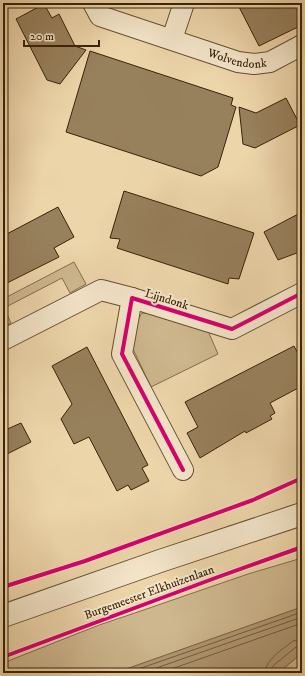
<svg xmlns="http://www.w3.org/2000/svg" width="305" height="676" viewBox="0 0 305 676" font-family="'IM FELL DW Pica',serif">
<rect width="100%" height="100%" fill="#edd5aa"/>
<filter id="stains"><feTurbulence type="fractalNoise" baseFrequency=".005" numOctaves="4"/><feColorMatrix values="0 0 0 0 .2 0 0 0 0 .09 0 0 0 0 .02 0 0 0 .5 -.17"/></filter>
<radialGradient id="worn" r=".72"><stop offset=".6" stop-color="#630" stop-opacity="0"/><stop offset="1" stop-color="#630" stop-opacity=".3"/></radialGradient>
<g fill="#ceb78e" stroke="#846d4b">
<path d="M74,262l12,22 -16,9 -8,-15 -58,30 7,15 -8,4v-28z"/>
<path d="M142,313h6l60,18 10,23 -67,33 -18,-38 -1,-11 7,-20z"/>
<path d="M302,558v49l-187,66h-112v-10l96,-38 30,-10 119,-41z"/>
<path d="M302,653v20h-24z"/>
</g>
<path fill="#b09873" stroke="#806948" d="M302,607v46l-24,20h-163z"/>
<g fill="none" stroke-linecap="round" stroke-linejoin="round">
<g stroke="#745e3e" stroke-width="1">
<path d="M127,673l175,-61"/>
<path d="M142,673l160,-56"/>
<path d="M160,673l142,-50"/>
<path d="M265,673c0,-13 18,-24 28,-32l4,-1 5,-1"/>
<path d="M271,673v-4l3,-4 22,-18 6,-2"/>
</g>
</g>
<g fill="#97805c" stroke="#392308">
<path d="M237,3h65v22l-43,21z"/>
<path d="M44,4l8,14 7,-4 16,32 11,4 -26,34 -13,-4 -31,-61z"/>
<path d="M90,51l143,47 -2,7 5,2 -18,60 -17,9 -135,-44z"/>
<path d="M286,98l14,27 -45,23 -12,-4 -4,-37 17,6z"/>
<path d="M124,191l130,42 -15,46 -10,-1 -1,6 -111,-36 3,-9 -10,-1z"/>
<path d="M58,207l16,30 -20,11 5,9 -56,28v-49z"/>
<path d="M302,212v39l-24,9 -14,-28z"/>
<path d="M294,346l8,15v25l-32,17 5,10 -5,3 2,3 -26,14 -1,-2 -45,27 -13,-25 11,-6 -13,-25z"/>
<path d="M87,347l61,118 -6,3 7,13 -18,9 -3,-5 -11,6 -28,-54 -15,7 -13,-25 11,-15 -20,-38z"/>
<path d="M21,423l10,19 -28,14v-25z"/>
</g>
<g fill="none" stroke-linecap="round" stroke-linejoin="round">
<defs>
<g id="minor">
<path id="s1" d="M93,3l7,13 138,46 16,2 16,-2 32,-17"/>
<path d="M172,39l12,-36"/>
<path d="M3,340l98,-50 31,8"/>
<path d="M183,470l-61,-116 10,-56 100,31 70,-36"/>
</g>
<path id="tertiary" d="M3,616l157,-55 142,-47"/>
</defs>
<use href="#minor" stroke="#665030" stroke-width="22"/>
<use href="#tertiary" stroke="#665030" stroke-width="24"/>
<use href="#minor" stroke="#f3e4c8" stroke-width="20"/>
<use href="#tertiary" stroke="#f3e4c8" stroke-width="22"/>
<defs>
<g id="cycleway">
<path d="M183,470l-61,-116 10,-56 100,31 70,-36"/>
<path d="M3,587l82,-26 168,-61 49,-22"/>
<path d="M3,657l215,-80 84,-30"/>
</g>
</defs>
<use href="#cycleway" stroke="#f3e4c8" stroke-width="6"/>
<use href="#cycleway" stroke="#d6006c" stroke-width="4"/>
</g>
<g text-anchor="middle" stroke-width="4" stroke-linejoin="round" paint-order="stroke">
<g font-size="12" fill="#392308" stroke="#f3e4c8">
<text dy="4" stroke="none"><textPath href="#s1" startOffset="159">Wolvendonk</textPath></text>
<text transform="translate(167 299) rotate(17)" y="4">Lijndonk</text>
<text transform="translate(149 592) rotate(-20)" y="4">Burgemeester Elkhuizenlaan</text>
</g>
</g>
<rect width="305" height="676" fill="none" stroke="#edd5aa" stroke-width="16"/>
<rect x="4" y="4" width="297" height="668" fill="none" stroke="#392308" stroke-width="2"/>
<rect x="8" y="8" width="289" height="660" fill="none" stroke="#392308"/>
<path d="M24 40v6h75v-6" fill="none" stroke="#392308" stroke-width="2"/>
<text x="30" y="40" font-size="12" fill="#392308" stroke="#f3e4c8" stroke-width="3" paint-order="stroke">20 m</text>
<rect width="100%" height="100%" filter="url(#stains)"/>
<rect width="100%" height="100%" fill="url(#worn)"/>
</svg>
